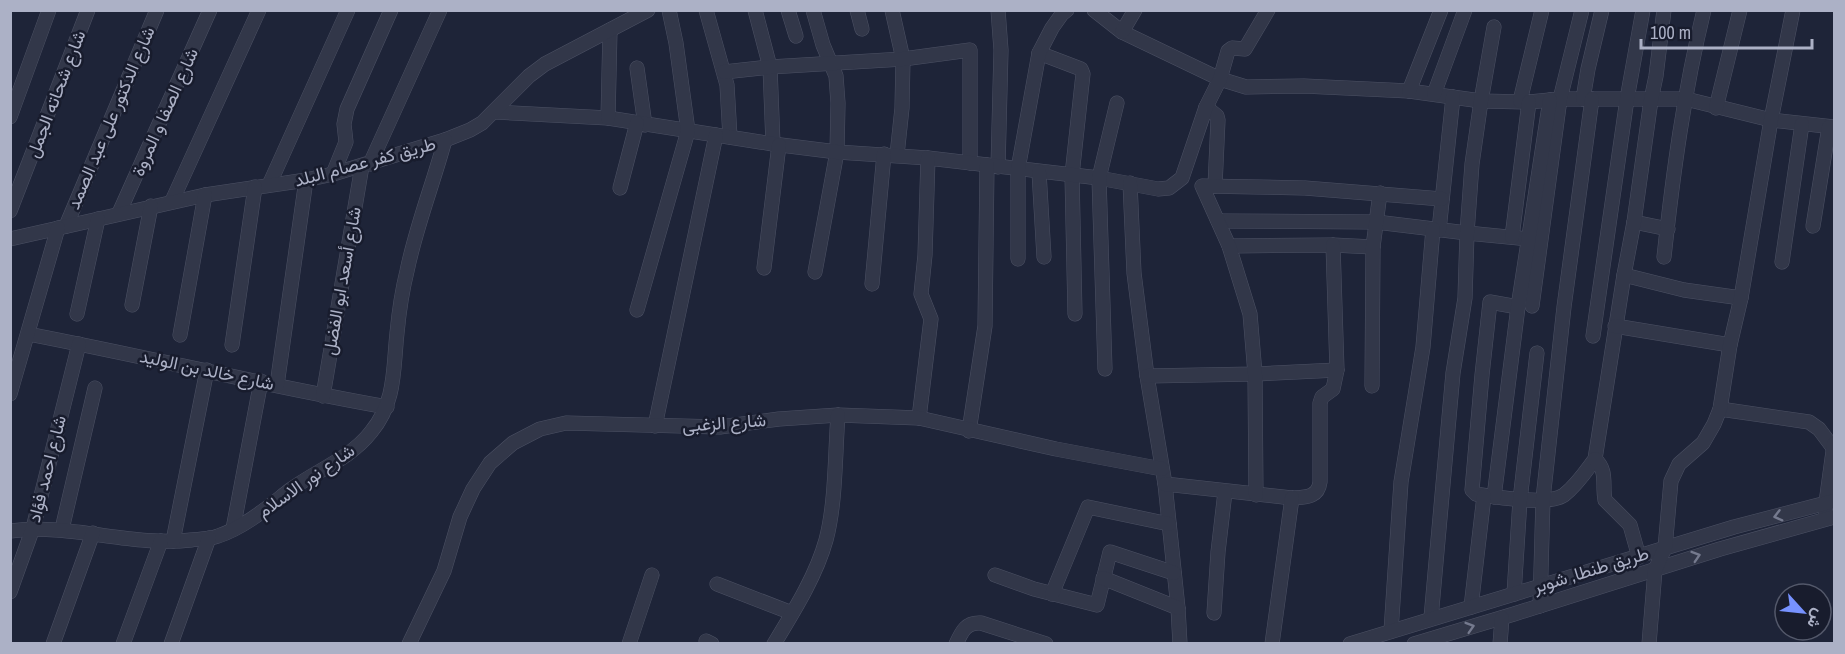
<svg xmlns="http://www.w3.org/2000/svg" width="1845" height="654" viewBox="0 0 1845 654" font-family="'Archivo Narrow',Vazirmatn,sans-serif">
<rect width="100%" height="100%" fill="#1e2438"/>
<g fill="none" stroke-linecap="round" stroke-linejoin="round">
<defs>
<g id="minor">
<path d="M706,10l21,75 3,52"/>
<path d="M755,10l15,57 3,77"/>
<path d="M788,10l8,26"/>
<path d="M813,10l10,35 13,31 2,27 -1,49 -22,120"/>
<path d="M857,10l5,19"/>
<path d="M892,10l11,49 -1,49 -5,47"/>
<path d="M998,10l3,40 -3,117"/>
<path d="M1094,10l28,22 98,47 26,8 58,-1 105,5 72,10 48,1 31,-3h126l85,21 63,7"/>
<path d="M1122,32l13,-22"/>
<path d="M1039,53l42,16 2,5 -11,101 3,139"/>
<path d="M637,68l8,57"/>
<path d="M724,72l46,-5 133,-8 67,-9v113"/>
<path d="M1409,91l32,-81"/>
<path d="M1434,94l31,-84"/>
<path d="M1583,99l5,-30 14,-59"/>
<path d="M1520,101l22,-91"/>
<path d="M1206,107l11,9 1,4 -3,66"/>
<path d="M1716,108l24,-98"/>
<path d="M494,112l114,6 165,26 64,8 91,6 171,20 59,11 11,-1 13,-10 24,-71 14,-28 8,-28 4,-3 13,1 23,-39"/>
<path d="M10,117l39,-107"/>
<path d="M608,118l2,-88"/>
<path d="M370,164l70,-154"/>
<path d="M1039,172l5,85"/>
<path d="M333,174l13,-32 -2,-18 3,-15 44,-99"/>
<path d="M1130,183l4,90 13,103 18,108 13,124 2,36"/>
<path d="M269,185l79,-175"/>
<path d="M620,188l17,-65"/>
<path d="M172,201l87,-191"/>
<path d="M10,211l78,-201"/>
<path d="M119,213l91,-203"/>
<path d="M1218,221l158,1 91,11 62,6"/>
<path d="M1634,222l34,7"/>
<path d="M66,226l91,-216"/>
<path d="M1813,226l16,-99"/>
<path d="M1439,230l14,-133"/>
<path d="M1512,237l17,-135"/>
<path d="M10,239l195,-44 101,-15 27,-6 112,-34 25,-10 12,-7 47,-47 16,-12 103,-54"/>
<path d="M1229,246l104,-1 40,2"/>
<path d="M1664,257c9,-83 20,-166 40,-247"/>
<path d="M1018,259v-90l21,-116 13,-25 10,-14 5,-4"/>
<path d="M1782,262l20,-138"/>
<path d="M764,268l15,-123"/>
<path d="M1624,275l60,15 57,8"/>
<path d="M872,284l12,-130"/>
<path d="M132,305l19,-99"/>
<path d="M1532,306l28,-207 22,-89"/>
<path d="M1518,307l-28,-5 -8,73 -10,115 4,4c19,3 72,12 88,1 13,-10 22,-24 31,-36l29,-184 10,-53 17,-122 5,-24 8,-66"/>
<path d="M637,310l51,-179 -12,-88 -7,-33"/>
<path d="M77,314l21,-95"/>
<path d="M1615,326l115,19"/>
<path d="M28,334c120,23 239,52 359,73"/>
<path d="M180,335l25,-140"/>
<path d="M1593,336l34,-237 16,-89"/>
<path d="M232,345l23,-158"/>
<path d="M1105,369l-6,-191 18,-75"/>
<path d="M1147,376l108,-2 82,-4"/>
<path d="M277,385l29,-205"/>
<path d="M1372,386l1,-139 7,-54"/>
<path d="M10,394l48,-166"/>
<path d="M323,396l39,-230"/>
<path d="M1720,409l89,13 10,7 15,20"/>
<path d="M919,418l12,-99 -10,-25 4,-39 3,-97"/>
<path d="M655,426l61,-291"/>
<path d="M969,431l16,-105 2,-161"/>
<path d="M1595,459c13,12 7,25 10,41l25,25 9,32"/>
<path d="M1165,484l127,14c13,-1 26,0 28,-16v-79l2,-6 11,-8 4,-19 -4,-125"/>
<path d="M1256,495l-1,-121 -5,-60 -21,-68 -27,-60 103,2 137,11"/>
<path d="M1494,497l24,-190 32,-207"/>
<path d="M1825,510l9,-66"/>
<path d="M62,529l33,-141"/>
<path d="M233,529l28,-148"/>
<path d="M10,531c61,-8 121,16 181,9 9,-1 19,-1 27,-4 27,-9 50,-29 72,-46 27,-20 60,-31 81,-58 25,-30 22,-62 26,-99 2,-21 5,-42 10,-62 9,-44 26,-87 38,-131"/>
<path d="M173,541l34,-171"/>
<path d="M995,575l39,14 63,16 13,-53 64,21"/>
<path d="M1103,578l75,30"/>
<path d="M717,584l75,29"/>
<path d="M10,592l23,-64 46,-184"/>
<path d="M1052,594l36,-87 81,17"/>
<path d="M1514,594l6,-94 17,-147"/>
<path d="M1540,606l3,-107 21,-192 28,-208"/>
<path d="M1471,607l13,-111"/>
<path d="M1214,613l4,-61 7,-60"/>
<path d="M1431,618l22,-245 12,-75 2,-65 5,-69 9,-63 13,-74"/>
<path d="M1391,631l10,-149 22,-135 10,-118"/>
<path d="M706,641l6,3"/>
<path d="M53,644l40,-111"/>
<path d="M123,644l38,-103"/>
<path d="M171,644l38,-106"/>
<path d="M409,644l35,-73 16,-54 13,-28 17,-26 23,-20 27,-14 26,-6 154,4 59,-8 59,-4 81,3 137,31 106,20"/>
<path d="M629,644l23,-69"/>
<path d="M774,644c20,-33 42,-68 52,-104 10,-37 9,-87 12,-125"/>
<path d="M956,644c6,-13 10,-22 25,-21l65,21"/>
<path d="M1272,644l20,-146"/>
<path d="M1350,644l384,-117 100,-26"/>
<path d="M1414,644l100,-30 206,-65 114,-32"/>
<path d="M1500,644l2,-26"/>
<path d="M1649,644l6,-74 10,-22 6,-67 8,-17 24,-21 11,-19 6,-15 10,-64 11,-47 30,-178 22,-110"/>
</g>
</defs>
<use href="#minor" stroke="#4c5164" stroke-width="15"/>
<use href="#minor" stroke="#323749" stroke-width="14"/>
</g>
<defs><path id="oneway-chevron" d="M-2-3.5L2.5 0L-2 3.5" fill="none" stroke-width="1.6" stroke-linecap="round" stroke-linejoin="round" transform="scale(1.5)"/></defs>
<g stroke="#757a8e">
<use href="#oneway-chevron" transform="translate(1778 516) rotate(165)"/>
<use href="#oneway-chevron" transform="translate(1696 556) rotate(-18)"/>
<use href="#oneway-chevron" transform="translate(1470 627) rotate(-17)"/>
</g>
<g text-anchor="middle" stroke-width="5" stroke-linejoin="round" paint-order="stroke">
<g font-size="18" fill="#acb1c6" stroke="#181c2d">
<text transform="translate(56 94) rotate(-69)" y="6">شارع شحاته الجمل</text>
<text transform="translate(165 112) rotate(-66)" y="6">شارع الصفا و المروة</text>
<text transform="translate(111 118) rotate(-67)" y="6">شارع الدكتور على عبد الصمد</text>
<text transform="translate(365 162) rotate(-15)" y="6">طريق كفر عصام البلد</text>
<text transform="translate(342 281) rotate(-80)" y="6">شارع أسعد ابو الفضل</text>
<text transform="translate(207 370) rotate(12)" y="6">شارع خالد بن الوليد</text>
<text transform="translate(724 423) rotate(-4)" y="6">شارع الزغبى</text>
<text transform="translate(47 469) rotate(-76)" y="6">شارع احمد فؤاد</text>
<text transform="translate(306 481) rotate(-35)" y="6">شارع نور الاسلام</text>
<text transform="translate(1591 570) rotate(-17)" y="6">طريق طنطا, شوبر</text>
</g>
</g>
<rect width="1845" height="654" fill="none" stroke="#acb1c6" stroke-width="24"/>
<g transform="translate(1803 612) rotate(117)"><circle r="28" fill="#181c2d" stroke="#53586a" stroke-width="1.5"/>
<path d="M0-4.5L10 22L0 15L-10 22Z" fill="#7792ff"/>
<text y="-9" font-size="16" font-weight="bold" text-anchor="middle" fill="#acb1c6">ش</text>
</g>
<path d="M1641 39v9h171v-9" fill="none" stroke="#acb1c6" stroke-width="3"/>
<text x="1650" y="39" font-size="18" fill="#acb1c6" stroke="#181c2d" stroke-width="4.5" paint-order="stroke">100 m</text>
</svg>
